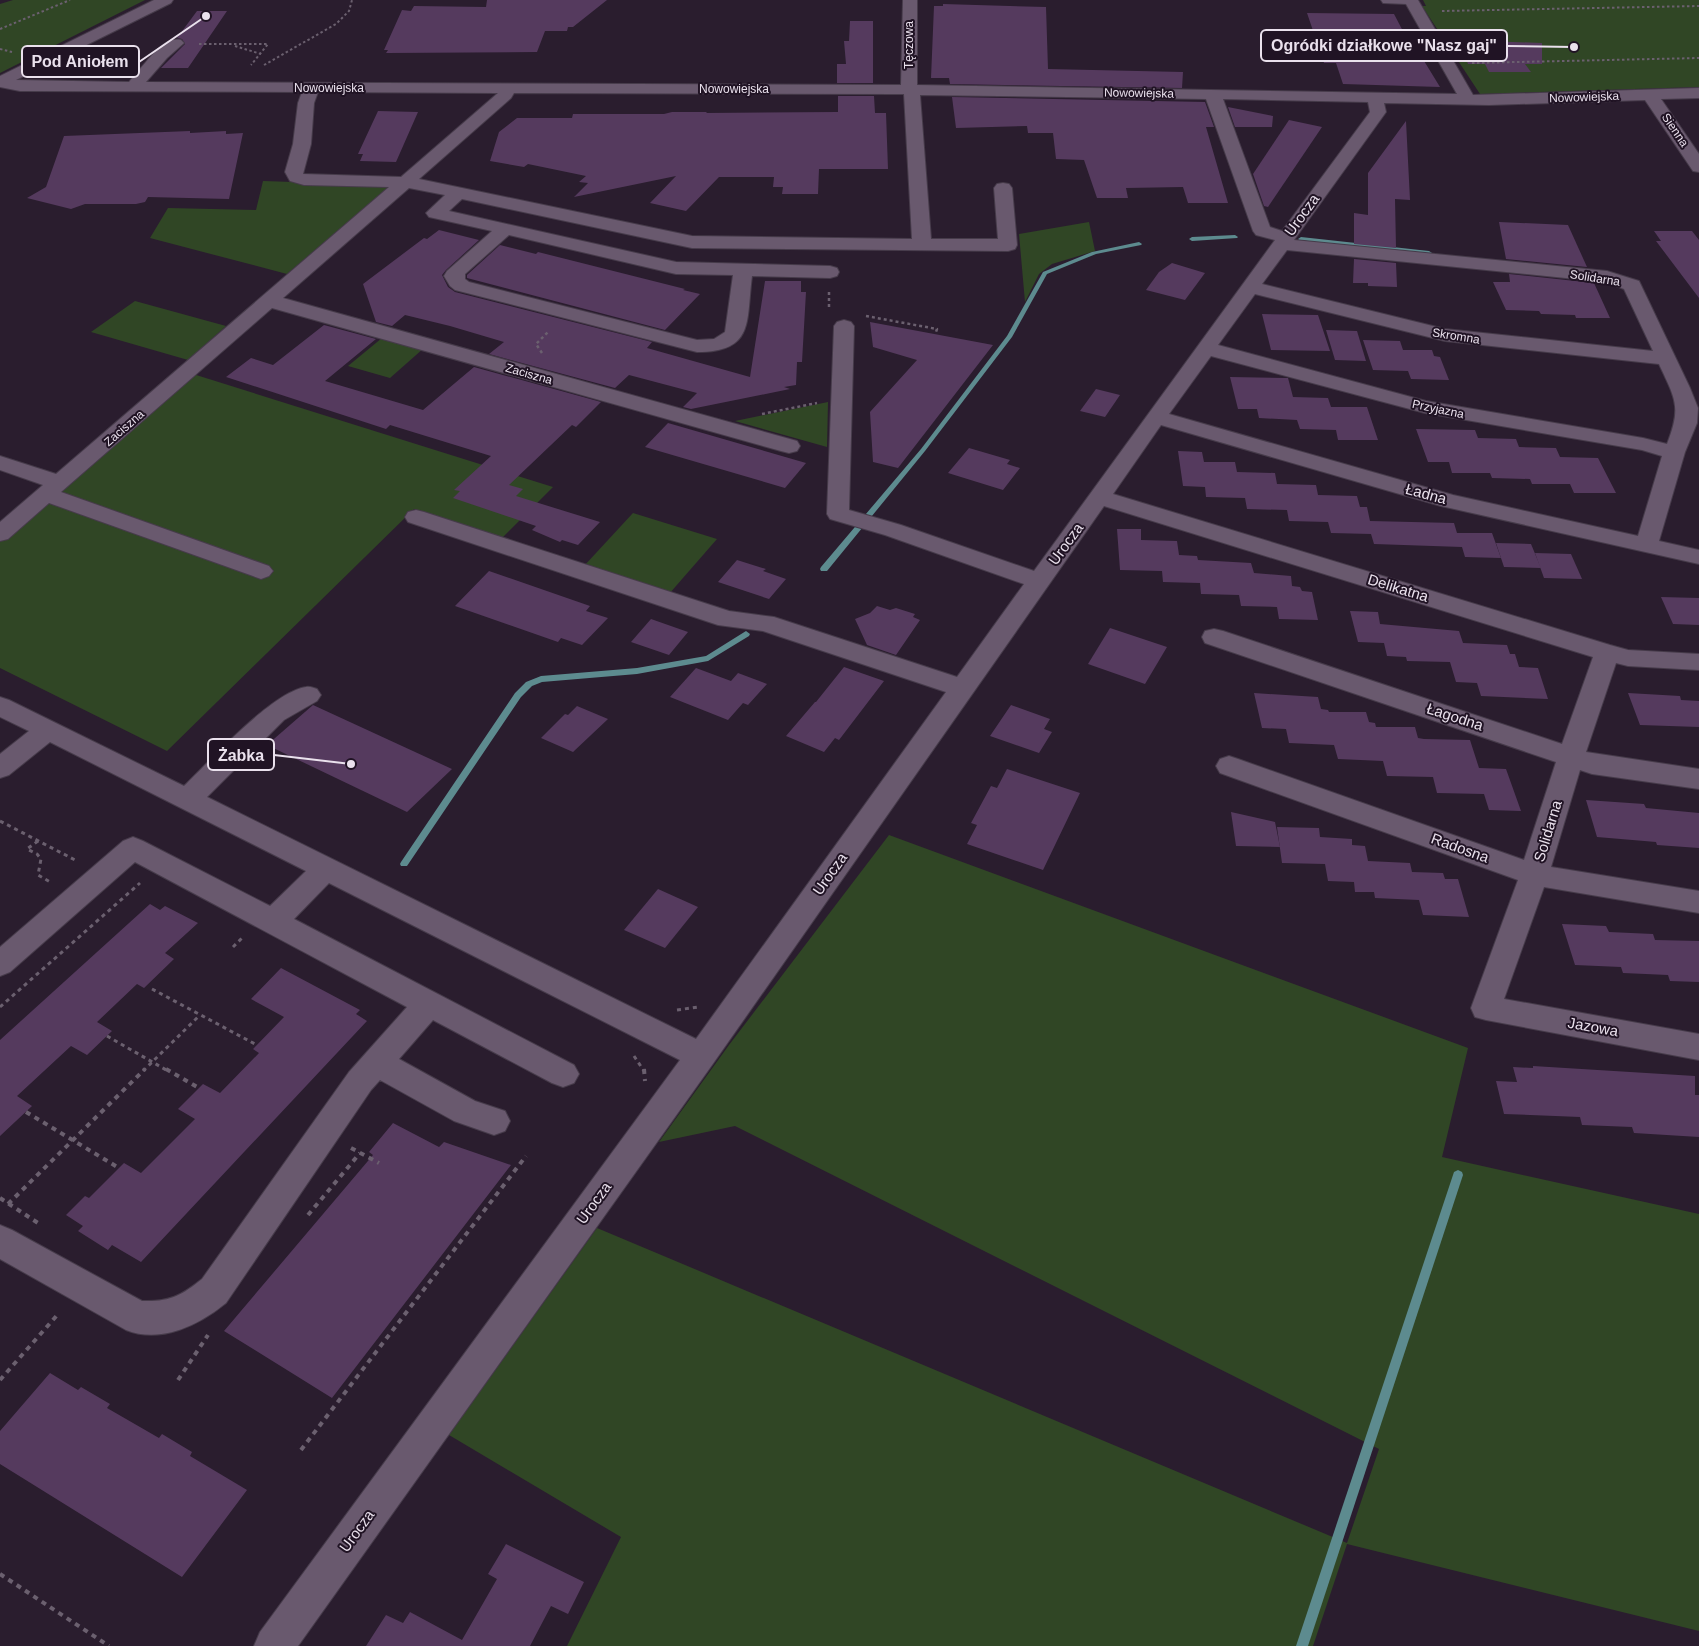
<svg xmlns="http://www.w3.org/2000/svg" width="1699" height="1646" viewBox="0 0 1699 1646" font-family="Arial,sans-serif">
<rect width="100%" height="100%" fill="#2a1d2e"/>
<g fill="#304625">
<path d="M13,0h132l-145,73v-69z"/>
<path d="M1423,0h276v87l-219,7 -58,-88h4z"/>
<path d="M263,181l120,4 5,3 -101,86 -137,-36 18,-30 88,2z"/>
<path d="M1089,222l6,29 -43,13 -13,10 -14,28 -6,-68z"/>
<path d="M135,301l91,25 -38,34 -97,-28z"/>
<path d="M382,338l42,10 -34,30 -42,-12z"/>
<path d="M193,374l360,113 -51,51 -88,-29 -247,242 -167,-83v-127z"/>
<path d="M828,402l-1,45 -92,-26z"/>
<path d="M633,513l84,26 -48,55 -85,-28z"/>
<path d="M889,835l579,213 -26,109 257,57v417l-352,-87 -34,102h-746l54,-109 -172,-102 148,-207 750,315 32,-94 -644,-323 -76,16 70,-97z"/>
</g>
<g fill="none" stroke-linecap="round" stroke-linejoin="round">
<g fill="#5d8b8f" fill-rule="evenodd">
<path d="M1235,235l3,2 -1,1 -45,3 -3,-2 3,-2z"/>
<path d="M1301,237l128,14 3,2 -3,2 -130,-15 -1,-1z"/>
<path d="M1139,242l3,2 -1,1 -45,9 -49,20 -35,63 -87,114 -98,120h-6l-1,-2 1,-2 100,-118 86,-113 36,-64 49,-20z"/>
<path d="M746,631l4,3 -1,2 -41,25 -71,13 -95,8 -10,4 -11,11 -114,169h-6l-1,-2 1,-2 114,-169 11,-11 15,-6 96,-8 69,-12z"/>
<path d="M1458,1170l4,2 1,3 -155,471h-12l158,-474z"/>
</g>
</g>
<g fill="#553a5e">
<path d="M487,0h120l-34,27h-5l-1,4h-22l-8,21 -151,1 2,-3h-4l18,-40 9,1 3,-5 72,1z"/>
<path d="M943,4l103,3 2,62 135,3 -1,16 -232,-4 -1,-6h-18l3,-72h9z"/>
<path d="M197,11h30l-39,57h-27l24,-24 -3,-5 -5,-1z"/>
<path d="M1307,13l87,1 22,42h5l19,31 -97,-3 -7,-21h-12z"/>
<path d="M850,21h23v62h-36v-19h9l-2,-23h5z"/>
<path d="M1459,40l83,3v21h-17l6,8h-42l-4,-8h-17z"/>
<path d="M838,96h36l1,17h11l2,56h-69l-1,25h-36l1,-7h-10l1,-10h-55l-33,34 -36,-8 26,-27 -102,21 14,-14 -9,-1 7,-6 -58,-12 -4,3 -34,-6 9,-29 18,-14h55l1,-4h91l8,-2h35l-1,1 132,-1z"/>
<path d="M952,97l253,5 9,25h-8l22,76h-40l-5,-16 -57,1 2,10h-31l-13,-38 -28,-1 -3,-26h-25l-1,-7 -71,2z"/>
<path d="M1228,107l45,9 -1,11h-37z"/>
<path d="M378,111l40,1 -22,50 -36,-1 3,-7h-5z"/>
<path d="M1289,120l33,7 -54,80 -4,-1 -11,-32z"/>
<path d="M1406,121l4,79 -15,-1 1,49 -42,-4v-31l14,2v-42z"/>
<path d="M190,131v2l36,-2v3l17,-1 -14,66 -81,-2 -3,5 -9,2h-51l-14,5 -44,-11 19,-11 18,-51z"/>
<path d="M1499,222l69,3 19,42 -81,-8z"/>
<path d="M439,230l40,10 -33,30 -4,5 6,12 7,5 197,50 -5,6 103,29 15,-96h36v11h5l-4,70h-5l-1,23 -12,2 6,2 -99,20 -8,-2 14,-14 -68,-18 -14,13 -126,-34 15,-12 -54,-16 -45,-11 -13,11 -16,-4 -13,-38 61,-46 3,1z"/>
<path d="M1654,231h38l7,9v58l-43,-57h5z"/>
<path d="M500,245l36,9 2,-2 147,37 -2,1 17,4 -35,36 -198,-52v-3z"/>
<path d="M1354,259l42,4 1,24 -29,-1v-3h-15z"/>
<path d="M1172,263l33,10 -20,27 -39,-10 13,-18z"/>
<path d="M1509,274l85,9 16,35h-34l-1,-3 -34,-1 -2,-3 -33,-1 -13,-28h17z"/>
<path d="M1262,314l56,1 12,36 -59,-1z"/>
<path d="M870,322l123,23 -95,123 -25,-6 -3,-50 47,-52 -44,-13z"/>
<path d="M324,325l52,14 -51,42 98,29 51,-43 127,35 -25,25 -4,-2 -63,60 14,4 -7,7 84,26 -22,23 -16,-5 -2,2 -28,-12 4,-4 -83,-28 7,-7 -6,-1 37,-34 -101,-31 -4,4 -160,-52 25,-19 22,7z"/>
<path d="M1326,330l31,1 9,30 -31,-1z"/>
<path d="M1363,340l37,1 3,9h29l2,6 6,1 9,23 -38,-1 -3,-8 -35,-1z"/>
<path d="M1230,377l56,1h2l5,19 35,1 3,9h36l11,33h-40l-2,-10 -36,-1 -3,-9 -38,-2 -2,-9h-19z"/>
<path d="M1096,389l24,6 -15,22 -25,-6z"/>
<path d="M668,423l138,40 -21,25 -140,-41z"/>
<path d="M1416,429l59,1 3,8 38,1 3,8 37,1 4,9 38,1 18,35h-42l-4,-9h-38l-2,-5 -38,-1 -2,-5h-38l-3,-11h-21z"/>
<path d="M969,448l41,12 -3,4 13,4 -17,22 -55,-17z"/>
<path d="M1178,451l24,1 2,10h31l2,10 38,1 2,11 39,1 2,10 39,1 3,11h7l3,14 84,2 3,10h35l9,25 -36,-1 -3,-10 -88,-3 -3,-10 -40,-1 -3,-11 -39,-1 -2,-11 -40,-1 -2,-11 -39,-1 -1,-10 -22,-1z"/>
<path d="M1117,529h24v11l36,1 2,14 18,1 1,4 53,3 3,10 37,3 1,10 8,1 2,4 10,1 6,28 -39,-1 -2,-12 -36,-1 -2,-11 -38,-1 -1,-11 -37,-1 -1,-11 -42,-1z"/>
<path d="M1496,543l35,1 10,24 -37,-1z"/>
<path d="M1535,553l36,1 11,25 -38,-1z"/>
<path d="M737,560l29,9 -3,2 23,8 -17,20 -51,-17z"/>
<path d="M489,571l101,35 -4,5 22,7 -26,27 -21,-7 -3,4 -103,-36z"/>
<path d="M1661,597l38,1v27l-26,-1z"/>
<path d="M877,606l13,4 6,-2 19,6 -2,3 7,3 -24,35 -29,-10 -12,-26 15,-6z"/>
<path d="M1350,611l28,1 2,12 79,7 4,12 44,2 3,9h5l4,13 19,1 10,31 -67,-3 -4,-13 -21,-1 -6,-20 -43,-1 -1,-4 -19,-1 -3,-13 -26,-1z"/>
<path d="M651,619l37,13 -19,23 -38,-13z"/>
<path d="M1110,628l57,19 -22,37 -57,-20z"/>
<path d="M844,667l40,14 -45,59 -4,-2 -11,14 -38,-16 29,-34h1z"/>
<path d="M696,668l35,13 7,-8 29,11 -19,21 -5,-2 -15,17 -58,-23z"/>
<path d="M1254,693l64,4 3,12 7,1 1,2h37l3,10 6,1 1,4h39l3,11 6,1 46,1 9,28 27,1 15,42 -32,-1 -5,-16 -47,-1 -4,-16 -46,-1 -4,-15 -45,-2 -4,-14 -45,-2 -3,-14 -24,-1z"/>
<path d="M1628,693l52,3 1,4 18,1v26l-59,-2z"/>
<path d="M313,705l139,64 -45,43 -140,-67z"/>
<path d="M1011,705l39,14 -6,10 8,3 -13,21 -49,-17z"/>
<path d="M577,706l31,13 -35,33 -32,-14 24,-24 3,1z"/>
<path d="M1007,769l73,24 -37,77 -76,-26 10,-19 -6,-2 20,-37 6,2z"/>
<path d="M1586,800l58,4 2,4 53,5v35l-42,-3 -1,-3 -59,-5z"/>
<path d="M1231,812l44,10 5,25 -44,-1z"/>
<path d="M1277,827l42,1 1,9 32,2v6l13,1 3,15 42,2 2,9 31,1 2,6h13l11,38 -46,-2 -4,-15 -44,-2 -1,-6h-19l-1,-10 -26,-1 -3,-17 -43,-1z"/>
<path d="M658,889l40,18 -33,41 -41,-18z"/>
<path d="M150,904l10,6 5,-4 33,17 -33,30 9,6 -30,29 -7,-4 -40,38 15,9 -25,24 -16,-9 -54,50 15,10 -32,30v-96z"/>
<path d="M1562,924l44,2 3,6 44,2 2,6 44,1v41l-29,-1 -2,-6 -45,-2 -2,-6 -46,-2z"/>
<path d="M281,968l79,42 -4,4 11,7 -226,241 -29,-17 -4,5 -30,-19 5,-5 -17,-11 19,-19 4,2 35,-35 17,10 54,-54 -17,-10 25,-25 17,9 39,-40 -6,-4 31,-32 -33,-18z"/>
<path d="M1533,1066l162,10v19h4v42l-65,-4 -2,-6 -50,-2 -2,-8 -76,-3 -8,-33 21,1 -4,-15 20,1z"/>
<path d="M393,1123l46,24 5,-5 67,23 -179,233 -108,-67 149,-176 -4,-3z"/>
<path d="M50,1373l28,17 3,-3 29,17 -3,4 52,30 3,-4 30,18 -2,4 57,34 -65,87 -182,-113v-33z"/>
<path d="M506,1544l78,38 -16,32 -17,-8 -21,40h-164l20,-31 17,8 7,-11 52,28 35,-61 -9,-5z"/>
</g>
<g fill="none" stroke-linecap="round" stroke-linejoin="round">
<defs>
<path id="minor" d="M154,0h19l-2,3 -155,77 113,2 4,-5 -52,-7 -6,-2 -2,-3 2,-3 6,-2 59,9c10,-11 25,-33 41,-29l3,3 -17,15 -21,24 755,3 2,-85h14v85l540,9 -51,-90 -23,-1 -2,-3h37l55,95 226,-7v10l-38,1 38,55v18l-6,-1 -48,-71 -156,5 -105,-2 2,9 -92,128 313,31 32,10 51,107 8,20 -1,15 -12,29 -26,89 40,9v14l-258,-58 -280,-81 -48,69 497,151 18,5 71,4v16l-71,-4 -12,-3 -30,89 113,17v20l-107,-15 -12,-4 -29,97 148,24v22l-155,-26 -40,112 195,35v26l-213,-40 -11,-3 -4,-9 47,-128 -298,-107 -4,-7 4,-7 9,-3 9,3 286,101 32,-98 -351,-119 -3,-6 3,-6 9,-2 9,2 339,113 31,-87 -489,-151 -392,559 -414,581h-44l6,-14 420,-572 -351,-177 -35,36 280,146 5,9 -5,9 -11,4 -11,-4 -119,-63 -34,39 76,42 30,10 5,10 -5,10 -11,4 -40,-14 -74,-41 -9,10 -145,213c-27,22 -65,41 -100,27l-126,-71v-34l12,5 130,71c27,1 39,-5 60,-22l147,-207 58,-65 -272,-145 -125,110 -10,4v-29l123,-106 10,-4 10,4 127,65 36,-35 -256,-129 -41,33 -9,3v-24l29,-23 -29,-14v-20l9,3 175,86c26,-25 88,-94 122,-99 4,-1 7,1 11,2l4,6 -4,6 -33,19 -77,77 489,242 250,-347 -183,-61 -45,-6 -310,-103 -3,-5 3,-5 8,-2 8,2 305,99 45,6 183,60 67,-93 -139,-49 -55,-16 -3,-5 7,-188 3,-4 7,-2 7,2 3,4 -5,184 52,15 133,46 241,-331 -19,-5 -3,-4 -47,-132 -286,-4 11,144h67l-4,-51 3,-4 6,-1 6,1 3,4 5,57 -2,4 -7,2 -316,-3 -230,-49 -13,12 227,51 154,4 7,2 2,4 -2,4 -7,2 -78,-2c-6,45 3,76 -55,76l-242,-62 -5,-4 -6,-10 3,-5 45,-40 -63,-14 -3,-4 19,-18 -36,-7 -126,110 514,143 3,5 -3,5 -8,2 -8,-2 -509,-143 -211,184 208,74 4,5 -4,5 -8,3 -8,-3 -204,-73 -41,36 -8,2v-19l43,-37 -43,-15v-14l56,18 333,-287 -85,-2 -14,-4 -5,-9 8,-28 5,-41 4,-11 -282,-1 -20,-4v-11zM318,92l180,1 -97,84 -98,-3 8,-30 3,-41zM514,93l390,1 8,145 -220,-3 -273,-57 92,-81zM1223,99l145,3 2,10 -88,119 -12,-4zM509,235l167,39 57,1 -8,57 -11,7 -17,1 -228,-58 -4,-3v-5zM1287,250l318,32 19,7 29,62 -208,-22 -183,-45zM1255,294l190,47 214,23c16,35 23,42 8,80l-24,-6 -217,-37 -208,-56zM1211,356l214,57 217,37 20,6 -24,80 -185,-41 -284,-81z"/>
</defs>
<use href="#minor" stroke="#463b4a" stroke-width="2"/>
<g stroke="#6b606f" stroke-width="2" stroke-dasharray="2.5 2.5" stroke-linecap="butt">
<path d="M1442,11l257,-5"/>
<path d="M0,29l70,-29"/>
<path d="M199,44h69l-17,21"/>
<path d="M235,46l26,8"/>
<path d="M0,49l12,3"/>
<path d="M1472,63l227,-5"/>
<path d="M264,65l72,-41 13,-13 3,-11"/>
</g>
<g stroke="#6b606f" stroke-width="2.5" stroke-dasharray="3 3" stroke-linecap="butt">
<path d="M829,292v17"/>
<path d="M866,316l71,13 -1,3"/>
<path d="M542,353l-6,-9 13,-13"/>
<path d="M762,414l55,-11"/>
</g>
<g stroke="#6b606f" stroke-width="3" stroke-dasharray="4 4" stroke-linecap="butt">
<path d="M0,821l77,40"/>
<path d="M38,841l-11,8 10,5 4,5 -3,16 14,8"/>
<path d="M233,947l9,-9"/>
<path d="M152,989l103,55"/>
<path d="M0,1007l140,-124"/>
<path d="M677,1010l21,-3"/>
<path d="M107,1036l61,35"/>
<path d="M634,1056l10,15"/>
<path d="M143,1071l57,-56"/>
</g>
<g stroke="#6b606f" stroke-width="4" stroke-dasharray="5 5" stroke-linecap="butt">
<path d="M166,1069l33,19"/>
<path d="M644,1069l1,12"/>
<path d="M26,1112l93,56"/>
<path d="M351,1148l28,15"/>
<path d="M0,1198l41,27"/>
<path d="M8,1204l137,-135"/>
<path d="M308,1215l52,-62"/>
<path d="M0,1380l59,-67"/>
<path d="M178,1380l30,-45"/>
<path d="M301,1450l225,-294"/>
<path d="M0,1574l109,72"/>
</g>
<use href="#minor" fill="#69596e" fill-rule="evenodd"/>
</g>
<g text-anchor="middle" stroke-width="4" stroke-linejoin="round" paint-order="stroke">
<g font-size="12" fill="#eae1ed" stroke="#201324">
<text transform="translate(909 45) rotate(-90)" y="4">Tęczowa</text>
<text x="329" y="92">Nowowiejska</text>
<text x="734" y="93">Nowowiejska</text>
<text transform="translate(1139 93) rotate(1)" y="4">Nowowiejska</text>
<text transform="translate(1584 97) rotate(-2)" y="4">Nowowiejska</text>
<text transform="translate(1675 130) rotate(56)" y="4">Sienna</text>
<text transform="translate(1595 278) rotate(9)" y="4">Solidarna</text>
<text transform="translate(1456 336) rotate(9)" y="4">Skromna</text>
<text transform="translate(529 374) rotate(16)" y="4">Zaciszna</text>
<text transform="translate(1438 409) rotate(12)" y="4">Przyjazna</text>
<text transform="translate(124 428) rotate(-41)" y="4">Zaciszna</text>
</g>
<g font-size="15" fill="#eae1ed" stroke="#201324">
<text transform="translate(1302 215) rotate(-54)" y="5">Urocza</text>
<text transform="translate(1426 494) rotate(15)" y="5">Ładna</text>
<text transform="translate(1066 544) rotate(-54)" y="5">Urocza</text>
<text transform="translate(1398 588) rotate(17)" y="5">Delikatna</text>
<text transform="translate(1455 717) rotate(18)" y="5">Łagodna</text>
<text transform="translate(1548 831) rotate(-73)" y="5">Solidarna</text>
<text transform="translate(1460 848) rotate(20)" y="5">Radosna</text>
<text transform="translate(830 874) rotate(-55)" y="5">Urocza</text>
<text transform="translate(1593 1027) rotate(10)" y="5">Jazowa</text>
<text transform="translate(594 1203) rotate(-54)" y="5">Urocza</text>
<text transform="translate(357 1531) rotate(-54)" y="5">Urocza</text>
</g>
</g>
<path fill="none" stroke="#eae1ed" stroke-width="2" d="M1574 47L1507 46M206 16L139 62M351 764L274 755"/>
<g fill="#eae1ed" stroke="#201324" stroke-width="2">
<circle cx="1574" cy="47" r="5"/>
<circle cx="206" cy="16" r="5"/>
<circle cx="351" cy="764" r="5"/>
</g>
<g fill="#201324" stroke="#eae1ed" stroke-width="2">
<rect x="1261" y="30" width="246" height="31" rx="5"/>
<rect x="22" y="46" width="117" height="31" rx="5"/>
<rect x="208" y="739" width="66" height="31" rx="5"/>
</g>
<g font-size="16" text-anchor="middle" font-weight="bold" fill="#eae1ed">
<text x="1384" y="51">Ogródki działkowe "Nasz gaj"</text>
<text x="80" y="67">Pod Aniołem</text>
<text x="241" y="761">Żabka</text>
</g>
</svg>
